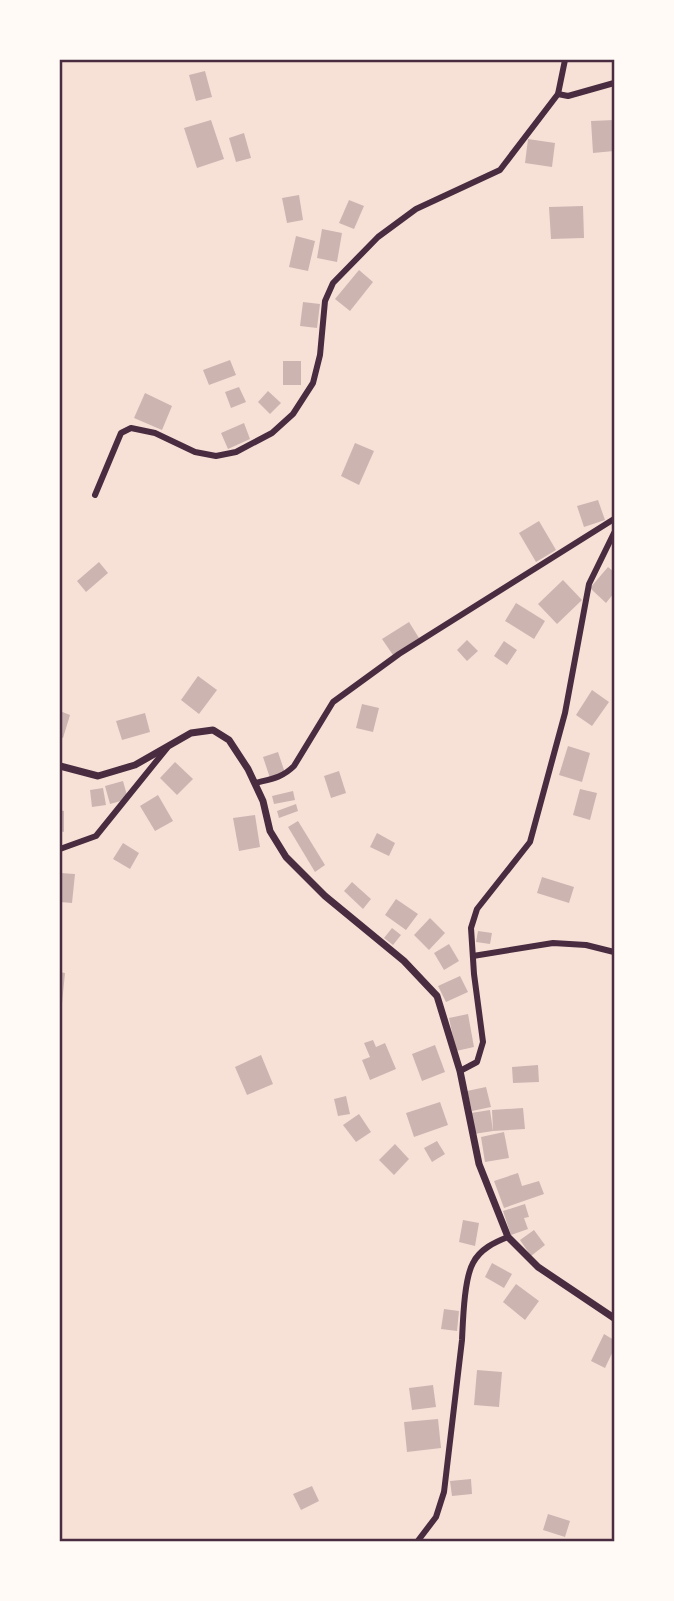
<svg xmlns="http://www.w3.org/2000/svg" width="674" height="1601" viewBox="0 0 674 1601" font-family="'Open Sans',sans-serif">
<rect width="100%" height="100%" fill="#f7e1d7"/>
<g fill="#ccb4b1">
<path d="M205,71l7,26 -16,4 -7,-26z"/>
<path d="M211,120l13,39 -27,9 -13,-40z"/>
<path d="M614,120v31l-21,2 -2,-32z"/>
<path d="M244,133l7,25 -15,4 -7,-24z"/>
<path d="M528,139l27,4 -3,24 -27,-4z"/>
<path d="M299,195l4,25 -16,3 -5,-25z"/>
<path d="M349,200l15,6 -10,23 -15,-6z"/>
<path d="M583,206l1,32 -33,1 -2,-32z"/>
<path d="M322,229l20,4 -5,29 -20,-4z"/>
<path d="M296,236l19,5 -7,30 -19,-4z"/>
<path d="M359,270l14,12 -23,29 -15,-12z"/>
<path d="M303,302l17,2 -3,24 -17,-2z"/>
<path d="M230,360l6,15 -27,10 -6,-15z"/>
<rect x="283" y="361" width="18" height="24"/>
<path d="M239,387l7,15 -15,6 -6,-16z"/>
<path d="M268,391l13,12 -11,11 -12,-12z"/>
<path d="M145,393l27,13 -10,24 -28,-12z"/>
<path d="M244,423l6,16 -22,10 -7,-16z"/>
<path d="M355,443l19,8 -15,34 -18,-9z"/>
<path d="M598,500l7,20 -21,7 -7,-21z"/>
<path d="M539,521l17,29 -20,12 -17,-29z"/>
<path d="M99,562l9,11 -22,19 -9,-11z"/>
<path d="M608,567l6,5v21l-8,10 -16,-15z"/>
<path d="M563,580l19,20 -25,24 -19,-20z"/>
<path d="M516,603l29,18 -11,18 -29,-18z"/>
<path d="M409,622l10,16 -26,17 -11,-16z"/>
<path d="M467,640l11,11 -11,10 -10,-11z"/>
<path d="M504,641l13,9 -10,15 -13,-9z"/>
<path d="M198,676l19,14 -18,24 -18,-14z"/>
<path d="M592,690l17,12 -17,24 -16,-11z"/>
<path d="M362,704l17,4 -6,24 -17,-4z"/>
<path d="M60,711l10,4 -7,23 -3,-1z"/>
<path d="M145,713l5,19 -28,8 -6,-19z"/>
<path d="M568,746l22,7 -8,29 -23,-7z"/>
<path d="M278,752l7,21 -15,5 -7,-21z"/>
<path d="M175,762l18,17 -16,16 -17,-17z"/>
<path d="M339,771l7,22 -15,5 -7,-22z"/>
<path d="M123,781l5,18 -18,5 -5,-18z"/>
<path d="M103,788l3,17 -14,2 -2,-17z"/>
<path d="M580,789l17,4 -7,27 -17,-5z"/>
<path d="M293,791l2,9 -21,4 -2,-8z"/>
<path d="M158,795l15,26 -18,10 -15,-25z"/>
<path d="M296,804l2,7 -19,7 -2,-7z"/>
<path d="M60,810l4,1v21l-4,-1z"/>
<path d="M255,815l5,32 -21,4 -6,-33z"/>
<path d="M298,821l27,44 -10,7 -27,-45z"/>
<path d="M377,833l18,10 -6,13 -19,-9z"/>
<path d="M123,843l16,10 -9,16 -17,-10z"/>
<path d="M60,873l15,1 -3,29 -12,-1z"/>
<path d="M542,877l32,10 -5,16 -32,-10z"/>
<path d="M352,882l19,17 -8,10 -19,-18z"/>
<path d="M396,899l22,15 -12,16 -21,-15z"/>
<path d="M430,918l15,15 -16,17 -15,-15z"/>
<path d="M392,928l9,7 -8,10 -9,-7z"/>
<path d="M478,931l14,2 -2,11 -14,-2z"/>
<path d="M449,944l10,17 -15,9 -10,-17z"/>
<path d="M60,972l5,1 -4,41h-1z"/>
<path d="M460,976l8,16 -22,10 -8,-16z"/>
<path d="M468,1014l6,33 -18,4 -7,-33z"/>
<path d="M373,1040l3,7 9,-4 11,26 -26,11 -8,-20 8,-3 -6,-14z"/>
<path d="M435,1045l10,27 -23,9 -10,-27z"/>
<path d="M261,1055l12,29 -26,11 -12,-28z"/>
<path d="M538,1065l1,17 -26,1 -1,-16z"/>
<path d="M486,1087l5,20 -19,4 -5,-20z"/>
<path d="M346,1096l4,18 -12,2 -4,-17z"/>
<path d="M440,1102l8,23 -34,12 -8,-24z"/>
<path d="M523,1108l2,21 -32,2 -1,-21z"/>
<path d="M490,1110l3,21 -19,3 -3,-21z"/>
<path d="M359,1114l12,18 -15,10 -13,-17z"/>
<path d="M504,1132l5,26 -24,4 -4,-25z"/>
<path d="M437,1141l8,13 -13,8 -8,-14z"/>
<path d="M395,1144l14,15 -15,16 -15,-15z"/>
<path d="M518,1173l4,13 17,-5 5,13 -40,14 -10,-27z"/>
<path d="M525,1204l4,13 -5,1 4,11 -17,6 -8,-24z"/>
<path d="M463,1220l16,3 -4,23 -16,-4z"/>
<path d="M534,1230l11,15 -14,11 -11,-16z"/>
<path d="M492,1263l20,11 -8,14 -19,-11z"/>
<path d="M516,1284l23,17 -14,19 -22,-18z"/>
<path d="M444,1309l15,2 -2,20 -16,-2z"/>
<path d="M604,1334l10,6v9l-9,19 -14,-7z"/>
<path d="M477,1370l25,2 -3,35 -25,-2z"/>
<path d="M433,1385l3,22 -24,3 -3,-22z"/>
<path d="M438,1419l3,29 -34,4 -3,-30z"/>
<path d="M471,1479l1,15 -20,2 -2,-15z"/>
<path d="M312,1486l7,15 -18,9 -8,-16z"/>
<path d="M548,1514l22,7 -5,16 -22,-7z"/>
</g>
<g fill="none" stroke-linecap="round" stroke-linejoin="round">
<g stroke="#4a2c40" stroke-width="6">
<path d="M558,94l10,2 46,-13"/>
<path d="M95,495l26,-62 10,-5 24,5 40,19 21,4 20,-4 36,-19 21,-19 20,-31 7,-28 5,-54 8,-18 45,-46 38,-28 84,-39 58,-76 7,-34"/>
<path d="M255,783c16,-4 27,-5 39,-17l39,-64 66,-48 215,-135"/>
<path d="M60,849l36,-13 71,-88"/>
<path d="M473,956l80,-13 33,2 28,7"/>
<path d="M460,1071l17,-9 6,-20 -9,-68 -3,-46 6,-19 53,-67 35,-129 24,-129 25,-51"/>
<path d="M417,1542l19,-25 8,-25 18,-152c1,-19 2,-61 11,-77 7,-14 22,-21 35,-26"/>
</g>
<path stroke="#4a2c40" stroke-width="7" d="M60,766l38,10 37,-11 56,-32 22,-3 16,10 19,29 15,32 7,30 16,26 39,39 79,65 33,35 23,75 19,93 29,73 30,30 76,51"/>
</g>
<rect width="674" height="1601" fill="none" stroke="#fffaf5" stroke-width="122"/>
<rect x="61" y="61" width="552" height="1479" fill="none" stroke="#4a2c40" stroke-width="2.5"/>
</svg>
